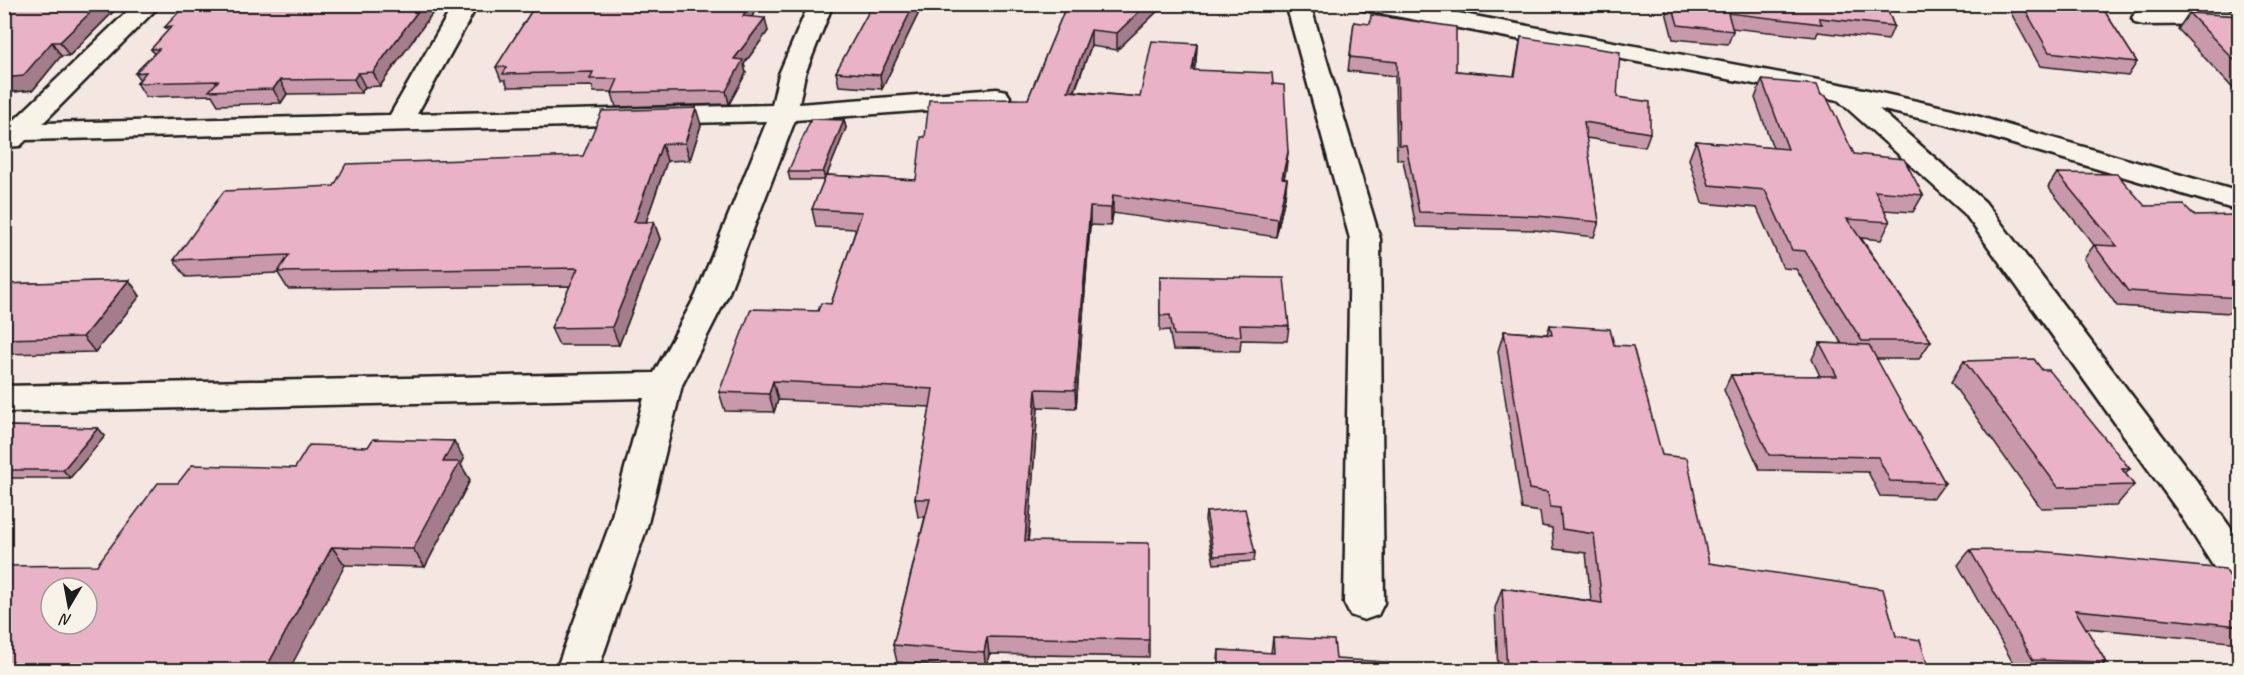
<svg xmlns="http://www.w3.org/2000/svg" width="2244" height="675" viewBox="0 0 2244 675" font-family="Caveat,sans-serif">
<rect width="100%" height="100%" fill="#f4e6e1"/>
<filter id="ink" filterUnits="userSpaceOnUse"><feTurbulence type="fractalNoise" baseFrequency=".0167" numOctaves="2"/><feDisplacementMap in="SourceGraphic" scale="12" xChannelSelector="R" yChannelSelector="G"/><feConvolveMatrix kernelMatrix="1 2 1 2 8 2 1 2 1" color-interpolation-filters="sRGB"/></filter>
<g filter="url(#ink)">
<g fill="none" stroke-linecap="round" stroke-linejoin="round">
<defs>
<g id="minor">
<path d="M135,4h26l-118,119 347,-8 64,-111h24l-61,110 355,-9 7,-31 30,-70h24l-28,70 -6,30 198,-15 9,2 4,6 -4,6 -9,2 -202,15 -67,175 -46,90 -35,142 -49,143h-42l53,-143 35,-129 -640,14v-26l650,-13 42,-78 71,-174 -741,19 -6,6 -16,1v-17z"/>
<path d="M1286,4h24l70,235 4,364 -6,12 -14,5 -14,-5 -6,-12 6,-364z"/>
<path d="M1357,4h53l435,81 107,24 288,83v19l-295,-87 -66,-15 106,93 217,286 38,53v49l-14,-4 -50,-78 -211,-294 -127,-114 -469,-89 -8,-2z"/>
<path d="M2240,10v14l-96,1 -9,-2 -3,-5 3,-5 9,-2z"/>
</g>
</defs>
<use href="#minor" stroke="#1c1c1c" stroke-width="5"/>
<use href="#minor" fill="#f7f3e8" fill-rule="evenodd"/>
</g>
<g fill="#c899ab" stroke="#1c1c1c" stroke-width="1.5">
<path d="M4,4h117l-52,52h-8l-28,34 -29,3z"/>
<path d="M439,4l-59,82 -15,1 -4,6 -74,1 -6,9 -63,2 -6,-10 -66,2 -9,-14 3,-3 -5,-7 19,-19 -3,-5 17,-18 -3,-4z"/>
<path d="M536,4h222l-6,13 16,14 -24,33 2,9 -17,31 -113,3 -4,-14v-1h-18l-2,-6 -84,1 -3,-7h-4l-5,-13z"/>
<path d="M873,4h50l-41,85 -43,-3 -3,-14z"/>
<path d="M1067,4h98l-48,46 -26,-4 -16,45 65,6 57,-53 -1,17 -2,9 79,14 15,68 -4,26 3,1 -2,18 -9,40 -163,-24 -2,13 -21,-1 -14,183 -38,-1 -10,134 121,99v17l-160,-3 -3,16 -89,-8 -4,-17 32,-128h-7l-3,-18 15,-92 -152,-7 -4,12 -49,-1 -6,-19 99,-81 13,-7 25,-75 -40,-2 -4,-18 12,-29h-34l-2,-8 56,-52 2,8 -19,47 89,5 9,-43 103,-38z"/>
<path d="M1664,4h221l9,22 -6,14 -70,-8 -2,5 -84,-9 1,3 -5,13 -55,-5z"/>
<path d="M2006,4h94l37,58 -9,14 -88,-10z"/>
<path d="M2189,13l51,3v80l-62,-67z"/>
<path d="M1354,22l102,49 58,5 7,-39 96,60 33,36 -5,14 -59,-9 13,84 -5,15 -60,-7 -118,-3 -13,-67 -6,-1 -2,-83 -47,-5z"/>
<path d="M1762,80l59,15 33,59 69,41 -10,17 -29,-2 6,12 -9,18 -20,-2 70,103 -12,18h-43l69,124 -11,15 -54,-2 -12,-24 -108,-2 -36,-80 7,-15 89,1 -8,-17 8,-16 22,1 -46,-75 -13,-1 -26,-60 -55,-5 -13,-44 7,-18 77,7 -18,-50z"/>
<path d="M701,125l-11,35 -23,1 -21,61h8l6,17 -41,106h-60l-8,-17 19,-42 -282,3 -10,-16 -92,4 -12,-17 160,-74 249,-30z"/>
<path d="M2057,173l88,33 50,10 45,4v101l-10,-8 -113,-7 -33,-47 10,-14 -46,-58z"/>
<path d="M1160,276l129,50 -2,15 -46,-1 -1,11 -67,-1 -4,-20 -9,1z"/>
<path d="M129,280l11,16 -45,56 -91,2v-73l3,3z"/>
<path d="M1550,325l64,20 95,218 187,73 33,34h-431l-3,-62 7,-20 89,13 -5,-48 -32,-4 -2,-21 -10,-2 -2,-14 -18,-3 -24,-158 6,-20 43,3z"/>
<path d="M1964,361l78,9 88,99 -5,4 9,12 -18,21 -75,2 -90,-126z"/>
<path d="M4,426l94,2 7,8 -35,42h-66z"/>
<path d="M454,441l10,18 -3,6 9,15 -45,87 -80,-2h-248l81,-82 117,-15 73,-21z"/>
<path d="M2240,504v14l-6,-8z"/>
<path d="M1206,512l49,41 -1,8 -40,3 -9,-44z"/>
<path d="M1970,550l270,76v17l-155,-15 21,34 -9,8h-80l-59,-105z"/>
<path d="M1273,637l63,22 51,11h-170l2,-20 52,3z"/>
</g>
<g fill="#a37d8b" stroke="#1c1c1c" stroke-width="1.5">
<path d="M99,4h22l-52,52 -9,-14z"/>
<path d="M423,4h16l-59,82 -7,-14z"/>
<path d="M749,4h9l-12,25 -3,-13z"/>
<path d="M914,4h9l-41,85 -2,-14z"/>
<path d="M1147,4h18l-48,46v-17z"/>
<path d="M765,18l3,13 -24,33 2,9 -17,31 -3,-13 8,-32z"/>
<path d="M1091,30v16l-23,62v-17z"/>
<path d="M52,42l9,14 -28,34 -29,3v-15z"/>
<path d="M1197,44l-1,17 -5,26 1,-17z"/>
<path d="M358,73l7,14 -4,6 -7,-14z"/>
<path d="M280,80l7,14 -6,9 -8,-14z"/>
<path d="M696,108l5,17 -11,35 -5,-17z"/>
<path d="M844,120l2,8 -21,52 -2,-8z"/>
<path d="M662,144l5,17 -27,78 -6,-17z"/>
<path d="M1288,152l-2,18 -6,26 2,-18z"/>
<path d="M1287,179l-2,18 -9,40 2,-18z"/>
<path d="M1113,195v18l-2,13v-18z"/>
<path d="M1090,207v18l-14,183 -1,-18z"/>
<path d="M654,222l6,17 -41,106 -7,-18z"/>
<path d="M129,280l11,16 -45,56 -12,-15z"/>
<path d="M773,381l5,19 -4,12 -5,-18z"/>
<path d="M1036,389l2,18 -11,152 -2,-18z"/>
<path d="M98,428l7,8 -35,42 -7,-8z"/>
<path d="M454,441l10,18 -3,6 9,15 -45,87 -12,-18 30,-87z"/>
<path d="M332,547l13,18 -56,105h-24z"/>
<path d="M987,637l2,17 -3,16 -2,-18z"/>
</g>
<g fill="#e9b2c7" stroke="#1c1c1c" stroke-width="1.5" fill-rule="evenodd">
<path d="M4,4h95l-39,38h-8l-29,34 -19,2z"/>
<path d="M186,4h237l-50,68 -15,1 -4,6 -74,1 -7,9 -64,2 9,-10 -81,2 9,-11 -11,1 24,-24h-8l21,-23 -7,1z"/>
<path d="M536,4h213l-6,12 22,2 -31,41 9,1 -17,31 -114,2 6,-14h-28l3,-7 -90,2 4,-7h-11z"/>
<path d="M873,4h41l-34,71 -44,-3z"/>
<path d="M1067,4h80l-30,29 -26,-3 -23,61 72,6 12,-56 45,3 -5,26 80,3 1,11 11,1 4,67 -6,26 5,1 -9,40 -165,-24 -2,13 -21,-1 -15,183 -39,-1 -11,152 124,2v97l-162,-3 -3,15 -91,-7 37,-146h-15l18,-110 -160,-8 -4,13 -50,-2 32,-83 67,2 3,-8 10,1 31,-92 -50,-3 14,-34 90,5 5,-43h4l4,-37 99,-1z"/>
<path d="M1672,4h213l9,22 -75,-8 3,6 -94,-11 5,18 -55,-6z"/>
<path d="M2022,4h78l37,58 -88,-10z"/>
<path d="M2189,13l51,3v50z"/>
<path d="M1371,15l85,12v44l59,5 6,-39 99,15 -3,45 33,5v31l-66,-11 15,100 -61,-6 -119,-4 -13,-67h-7l-2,-83 -47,-5 4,-35 16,2z"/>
<path d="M1762,80l55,5 4,10 5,1 28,58 50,5 19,36 -48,-4 15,31 -43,-3 84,122h-69l-57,-90 -13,-1 -27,-60 -56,-5 -13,-44 92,8z"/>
<path d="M696,108l-11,35 -23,1 -28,78h20l-42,105 -61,1 27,-60 -300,4 11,-17 -115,5 50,-69 110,-5 12,-22 237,-8 19,-45z"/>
<path d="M811,119l33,1 -21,52h-35z"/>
<path d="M2057,173l60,1 28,32 39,-1 11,11 39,-1 6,5v78l-112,-7 -34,-46 23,1z"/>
<path d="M1160,276l124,2 5,48 -49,-1 1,11 -67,-1 -4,-20 -10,1z"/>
<path d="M129,280l-46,57 -79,2v-55z"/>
<path d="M1550,325l60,4 4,16 19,1 29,109 25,3 22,105 174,26 13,47 24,4 9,30h-422l-5,-82 100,15 -8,-69 -32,-5 -2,-21 -10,-1 -2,-15 -19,-3 -25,-158 48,4z"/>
<path d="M1820,343l49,2 76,138 -55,-2 -12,-24 -109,-2 -38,-80 106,1z"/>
<path d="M2034,359l8,11h7l81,99h-8l12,16 -76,2 -94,-126z"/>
<path d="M4,426l94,2 -35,42h-59z"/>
<path d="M373,439l81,2 -11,21h17l-47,87 -81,-2 -67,123h-261v-104l93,-1 61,-82h20l14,-18 103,3 14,-23 59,2zM51,588h36v36h-36z"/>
<path d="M1245,509l10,44 -41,3 -8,-44z"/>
<path d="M1970,550l68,1 187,18 15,23v34l-165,-16 31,52 -73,-2z"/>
<path d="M1273,637l61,3 2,19 50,3 1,8h-168v-20l55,3z"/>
</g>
</g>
<rect width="2244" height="675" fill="none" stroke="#f7f3e8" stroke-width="24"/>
<rect x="12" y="12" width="2220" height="651" fill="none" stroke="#1c1c1c" stroke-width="2" filter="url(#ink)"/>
<g transform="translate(69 606) rotate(190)"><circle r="28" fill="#f7f3e8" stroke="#9f9d96" stroke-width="1.5"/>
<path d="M0-4.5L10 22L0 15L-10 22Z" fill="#1c1c1c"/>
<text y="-9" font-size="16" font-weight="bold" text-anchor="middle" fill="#1c1c1c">N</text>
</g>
</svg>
